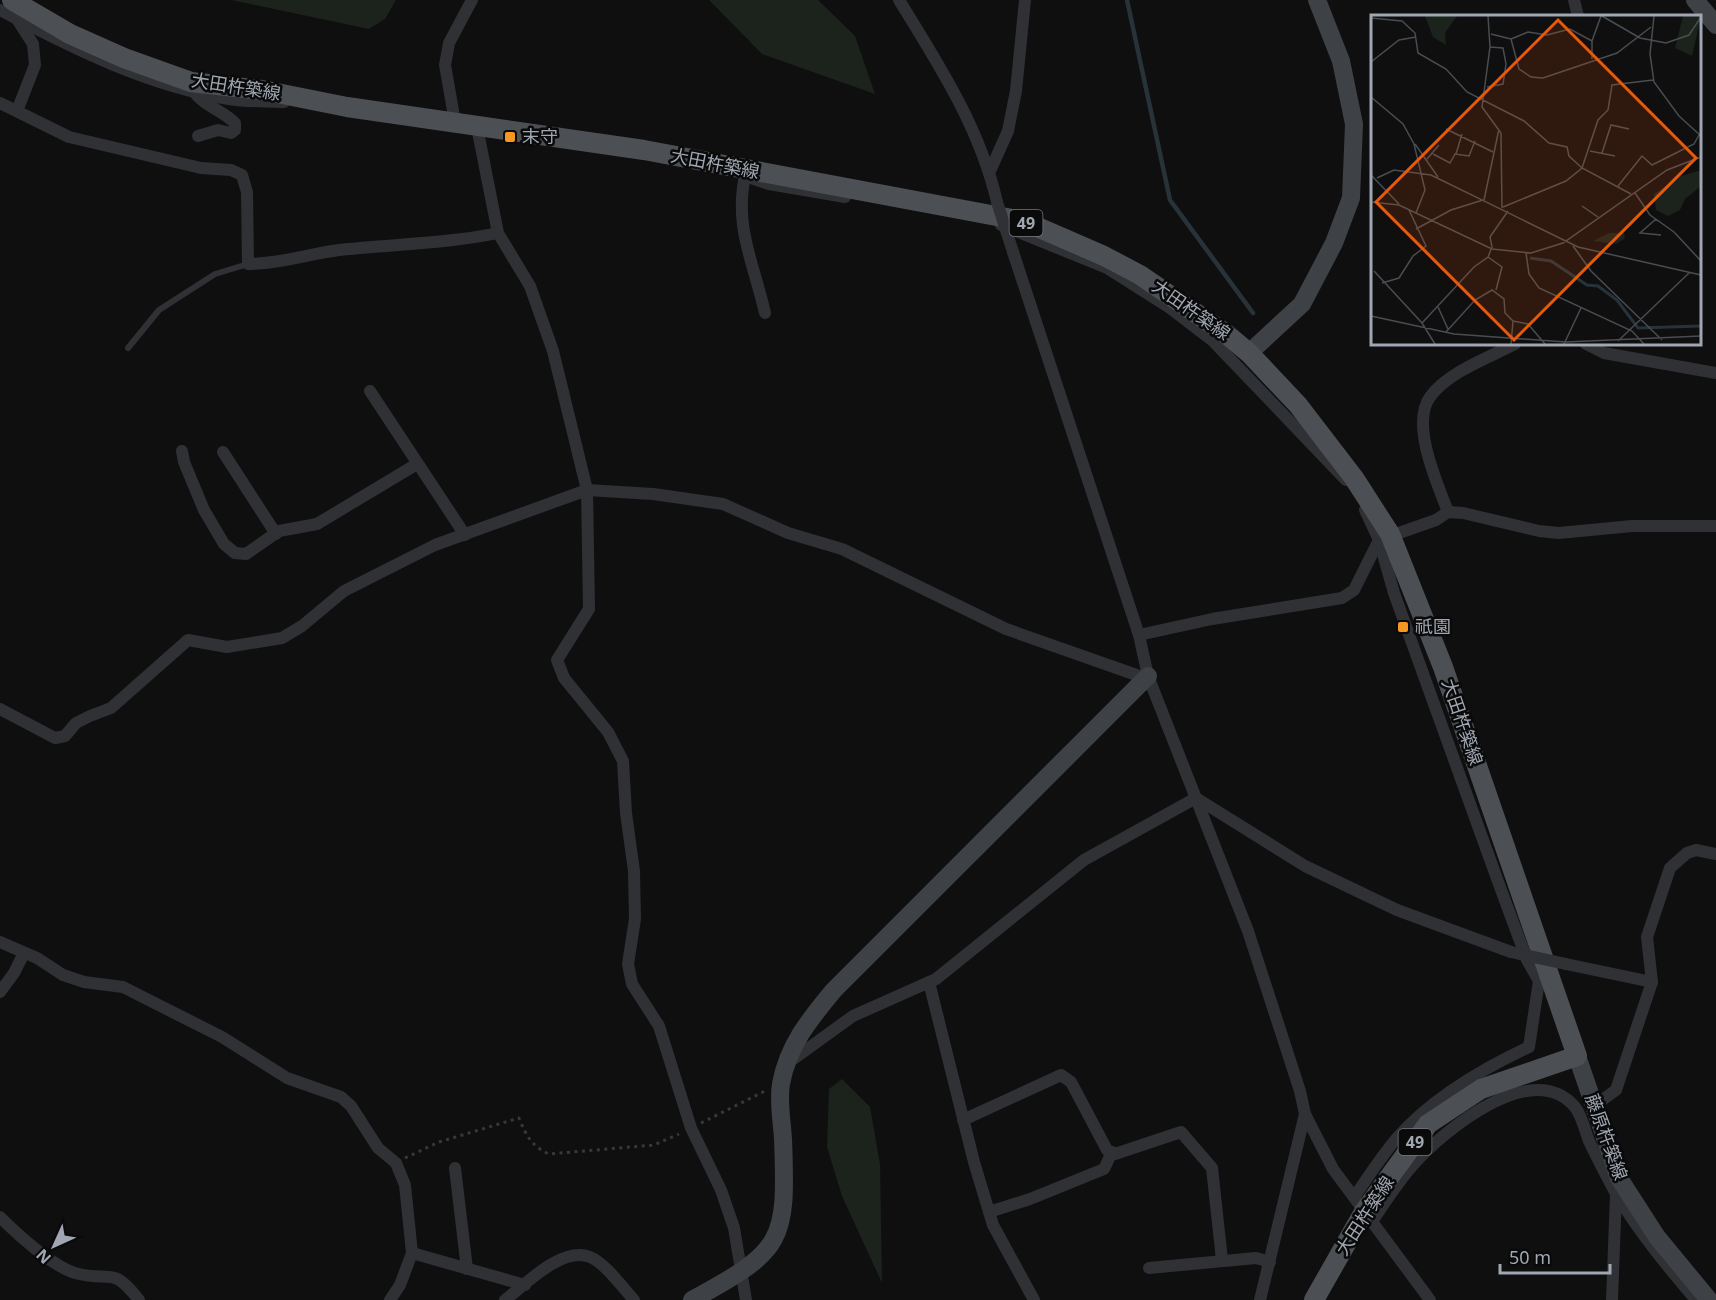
<svg xmlns="http://www.w3.org/2000/svg" width="1716" height="1300" viewBox="0 0 1716 1300" font-family="'Noto Sans','Noto Sans JP',sans-serif">
<rect width="100%" height="100%" fill="#0f0f10"/>
<g fill="#1b231c">
<path d="M231,0h165l-11,19 -16,10z"/>
<path d="M709,0h109l37,36 20,58 -113,-40z"/>
<path d="M842,1079l28,28 10,57 2,119 -40,-87 -15,-49 2,-58z"/>
</g>
<g fill="none" stroke-linecap="round" stroke-linejoin="round">
<path stroke="#283339" stroke-width="4.5" d="M1127,0l43,200 83,113"/>
<g stroke="#36383c" stroke-width="3" stroke-dasharray="3 4.5" stroke-linecap="butt">
<path d="M701,1123l64,-32"/>
<path d="M405,1158l34,-16 80,-24c7,17 12,28 30,36l105,-9 25,-11"/>
</g>
<path stroke="#303135" stroke-width="6" d="M128,348l31,-38 56,-36 33,-10"/>
<g stroke="#303135" stroke-width="12">
<path d="M899,0c39,63 81,128 98,202"/>
<path d="M1574,0l4,16"/>
<path d="M0,10c72,38 148,76 229,89 18,3 37,2 55,3"/>
<path d="M194,92c10,14 28,18 41,31v7l-4,3 -13,-3 -20,6"/>
<path d="M0,103l69,34 132,31 30,2 11,5 5,17 1,72c31,0 60,-10 91,-14 53,-6 106,-6 159,-17"/>
<path d="M17,111l18,-46 -2,-21 -16,-25"/>
<path d="M455,122l-10,-57 4,-22 23,-43"/>
<path d="M473,125l5,7 20,101 32,53 23,65 34,139 2,119 -32,51 7,18 44,54 15,29 3,52 8,58 1,48 -7,45 4,20 27,42 32,102 30,62 13,38 12,72"/>
<path d="M746,171c-13,55 7,89 19,142"/>
<path d="M990,171l18,-40 8,-40 9,-91"/>
<path d="M748,177l21,7 76,13"/>
<path d="M1001,225l106,43 63,40 43,33 133,139"/>
<path d="M1013,252l126,383 9,41 100,255 52,160 5,23 28,55 97,131"/>
<path d="M1586,344l18,9 112,20"/>
<path d="M370,391l95,144"/>
<path d="M182,451l2,11 20,48 20,34 11,9 11,1 33,-23 38,-7 100,-60"/>
<path d="M223,452l53,82"/>
<path d="M1448,512c-10,-27 -38,-88 -18,-115 18,-25 58,-39 85,-53"/>
<path d="M1139,635l73,-16 130,-21 12,-8 25,-50 57,-20 12,-8 15,1 76,18 20,2 73,-7h84"/>
<path d="M0,709l55,29 10,-2 11,-13 14,-7 21,-8 77,-68 39,7 55,-9 20,-12 42,-35 91,-46 152,-55 66,4 70,10 65,29 54,16 164,80 139,49"/>
<path d="M1196,798l109,68 92,44 114,42"/>
<path d="M0,942l37,16 26,17 21,7 39,5 99,50 65,41 54,19 10,9 27,42 18,15 9,22 7,68 -12,32 -10,15"/>
<path d="M1566,964l86,18"/>
<path d="M929,982l45,180 19,63 41,75"/>
<path d="M0,992l14,-19 10,-20"/>
<path d="M788,1063l65,-47 83,-37 148,-119 112,-62"/>
<path d="M1594,1106l22,-16 36,-108 -5,-45 23,-69 17,-15 9,-3 20,4"/>
<path d="M963,1120l98,-45 10,7 36,68 8,4 66,-22 31,36 10,92"/>
<path d="M455,1168l12,101"/>
<path d="M1355,1196c13,-19 26,-39 41,-57 34,-39 86,-70 133,-92l10,-66 -12,-21 -27,-73 -106,-294 -15,-53 -14,-30"/>
<path d="M989,1212l41,-13 74,-30 8,-17"/>
<path d="M0,1217c17,17 52,49 75,56 36,10 36,-9 64,27"/>
<path d="M1373,1220c12,-18 25,-38 40,-55 31,-35 120,-108 162,-58 7,9 10,24 14,34 8,17 18,36 27,53 23,38 51,72 80,106"/>
<path d="M412,1253l113,32"/>
<path d="M1149,1268l107,-10 14,4"/>
<path d="M505,1300c21,-16 57,-54 85,-43 15,6 33,31 44,43"/>
<path d="M1260,1300l45,-186"/>
<path d="M1612,1300l4,-106"/>
</g>
<g stroke="#3e4145" stroke-width="18">
<path d="M1695,0l21,25"/>
<path d="M1249,353l53,-49 32,-61 17,-45 3,-74 -13,-63 -24,-61"/>
<path d="M1577,1056l42,122 38,59 52,63"/>
<path d="M692,1300c92,-50 95,-58 91,-161 -1,-17 -5,-38 -2,-55 7,-39 29,-65 53,-94l314,-314"/>
</g>
<path stroke="#4c4f54" stroke-width="20" d="M12,0l58,34 54,24 67,24 71,8 85,17 297,43 363,68 21,5 76,33 36,19 85,58 24,20 49,52 56,73 36,56 53,133 134,389 -96,33 -53,35 -64,88 -50,88"/>
<g stroke="#303135" stroke-width="12">
<path d="M997,202l16,50"/>
<path d="M1511,952l55,12"/>
</g>
</g>
<g fill="#f59822" stroke="#0a0a0b" stroke-width="2">
<rect x="504" y="131" width="12" height="12" rx="3"/>
<rect x="1397" y="621" width="12" height="12" rx="3"/>
</g>
<g text-anchor="middle" stroke-width="5" stroke-linejoin="round" paint-order="stroke">
<g fill="#0a0a0b" stroke="#737880" stroke-width="1.5">
<rect x="1009.5" y="210" width="33" height="26" rx="4.5"/>
<rect x="1398.5" y="1129" width="33" height="26" rx="4.5"/>
</g>
<g font-size="16" font-weight="bold" fill="#a0a7b2">
<text x="1026" y="229">49</text>
<text x="1415" y="1148">49</text>
</g>
<g font-size="18" fill="#a0a7b2" stroke="#0a0a0b">
<text transform="translate(236 87) rotate(9)" y="6">大田杵築線</text>
<text transform="translate(715 164) rotate(11)" y="6">大田杵築線</text>
<text transform="translate(1191 310) rotate(35)" y="6">大田杵築線</text>
<text transform="translate(1462 722) rotate(71)" y="6">大田杵築線</text>
<text transform="translate(1606 1137) rotate(70)" y="6">藤原杵築線</text>
<text transform="translate(1365 1216) rotate(-57)" y="6">大田杵築線</text>
</g>
<g font-size="18" fill="#a0a7b2" stroke="#0a0a0b" text-anchor="start">
<text x="522" y="143">末守</text>
<text x="1415" y="633">祇園</text>
</g>
</g>
<g transform="translate(1371 15)">
<rect width="330" height="330" fill="#0f0f10"/>
<path d="M54,1h32l-12,17 1,12 -13,-8zM312,1h18l-9,40 -17,-8zM330,155v16l-16,13 -5,11 -12,6 -12,-6 -2,-16 27,-18zM238,218h15l1,5 -9,6 -23,-3z" fill="#1b231c"/>
<path fill="none" stroke="#283339" stroke-width="3" d="M159,243l21,3 36,24 11,1 19,14 21,28 63,-2"/>
<path fill="none" stroke="#494c51" stroke-width="1.5" d="M117,1l2,31 -8,60 19,26 1,75M231,1l38,22 26,5 23,-8 12,-18M283,1l-4,38 4,28 25,34 22,20M0,3l31,3 13,12 3,20 28,16 21,23 57,29 25,22 18,4 2,9 13,12 49,26M120,19l20,5M140,24l8,30 12,8 12,1 74,-25 34,-26M140,24l17,-7 19,3 23,-6 22,12M221,44v-18l9,-25M0,47l28,-22 17,-3M116,72l16,-3 3,-20 -3,-16 -13,-1M0,82l32,27 11,20 11,46 -9,23M75,114l47,23M44,129l23,33M219,136l25,5M231,138l9,-28 18,4M62,139l17,9 5,-9 14,2 6,-15M85,139l6,-20M56,144l12,-14M0,160l28,29M6,163l17,-8 37,5 147,72 123,28M247,171l24,-30 10,9 42,-21 5,-9M264,178l15,22 24,17 27,29M113,185l15,-71M0,187l28,3 93,44 39,4 32,-10 104,-73 34,-13M211,191l16,11M132,192l63,-26 16,-13 16,-48 10,-10 4,-25 41,-5M285,204l-16,14 21,2M45,214l35,-19 32,-10M202,231l18,25 71,69M155,238l3,21 10,14 93,43 12,13M117,242l14,10 -6,23M3,256l48,52 13,21M11,268l17,-5 14,-22 13,-10 -17,-36M67,292l10,22M0,301l83,18 112,8 135,-6M142,306l15,3 17,20M51,308l52,-56 14,-10 4,-10 -2,-10 18,-26M75,317l29,-32 17,-10 12,9 1,14 8,8 -2,23M247,326l72,-69M193,329l17,-36"/>
<path fill="#e8590c" fill-opacity="0.15" stroke="#e8590c" stroke-width="3" d="M187,5l138,138 -182,182 -138,-138z"/>
<rect width="330" height="330" fill="none" stroke="#a0a7b2" stroke-width="3"/>
</g>
<g transform="translate(54 1246) rotate(225)" stroke="#0a0a0b" stroke-width="4.5" paint-order="stroke">
<path d="M0-4.5L10 22L0 15L-10 22Z" fill="#a0a7b2"/>
<text y="-9" font-size="16" font-weight="bold" text-anchor="middle" fill="#a0a7b2">N</text>
</g>
<path d="M1500 1264v9h110v-9" fill="none" stroke="#a0a7b2" stroke-width="3"/>
<text x="1509" y="1264" font-size="18" fill="#a0a7b2" stroke="#0a0a0b" stroke-width="4.5" paint-order="stroke">50 m</text>
</svg>
